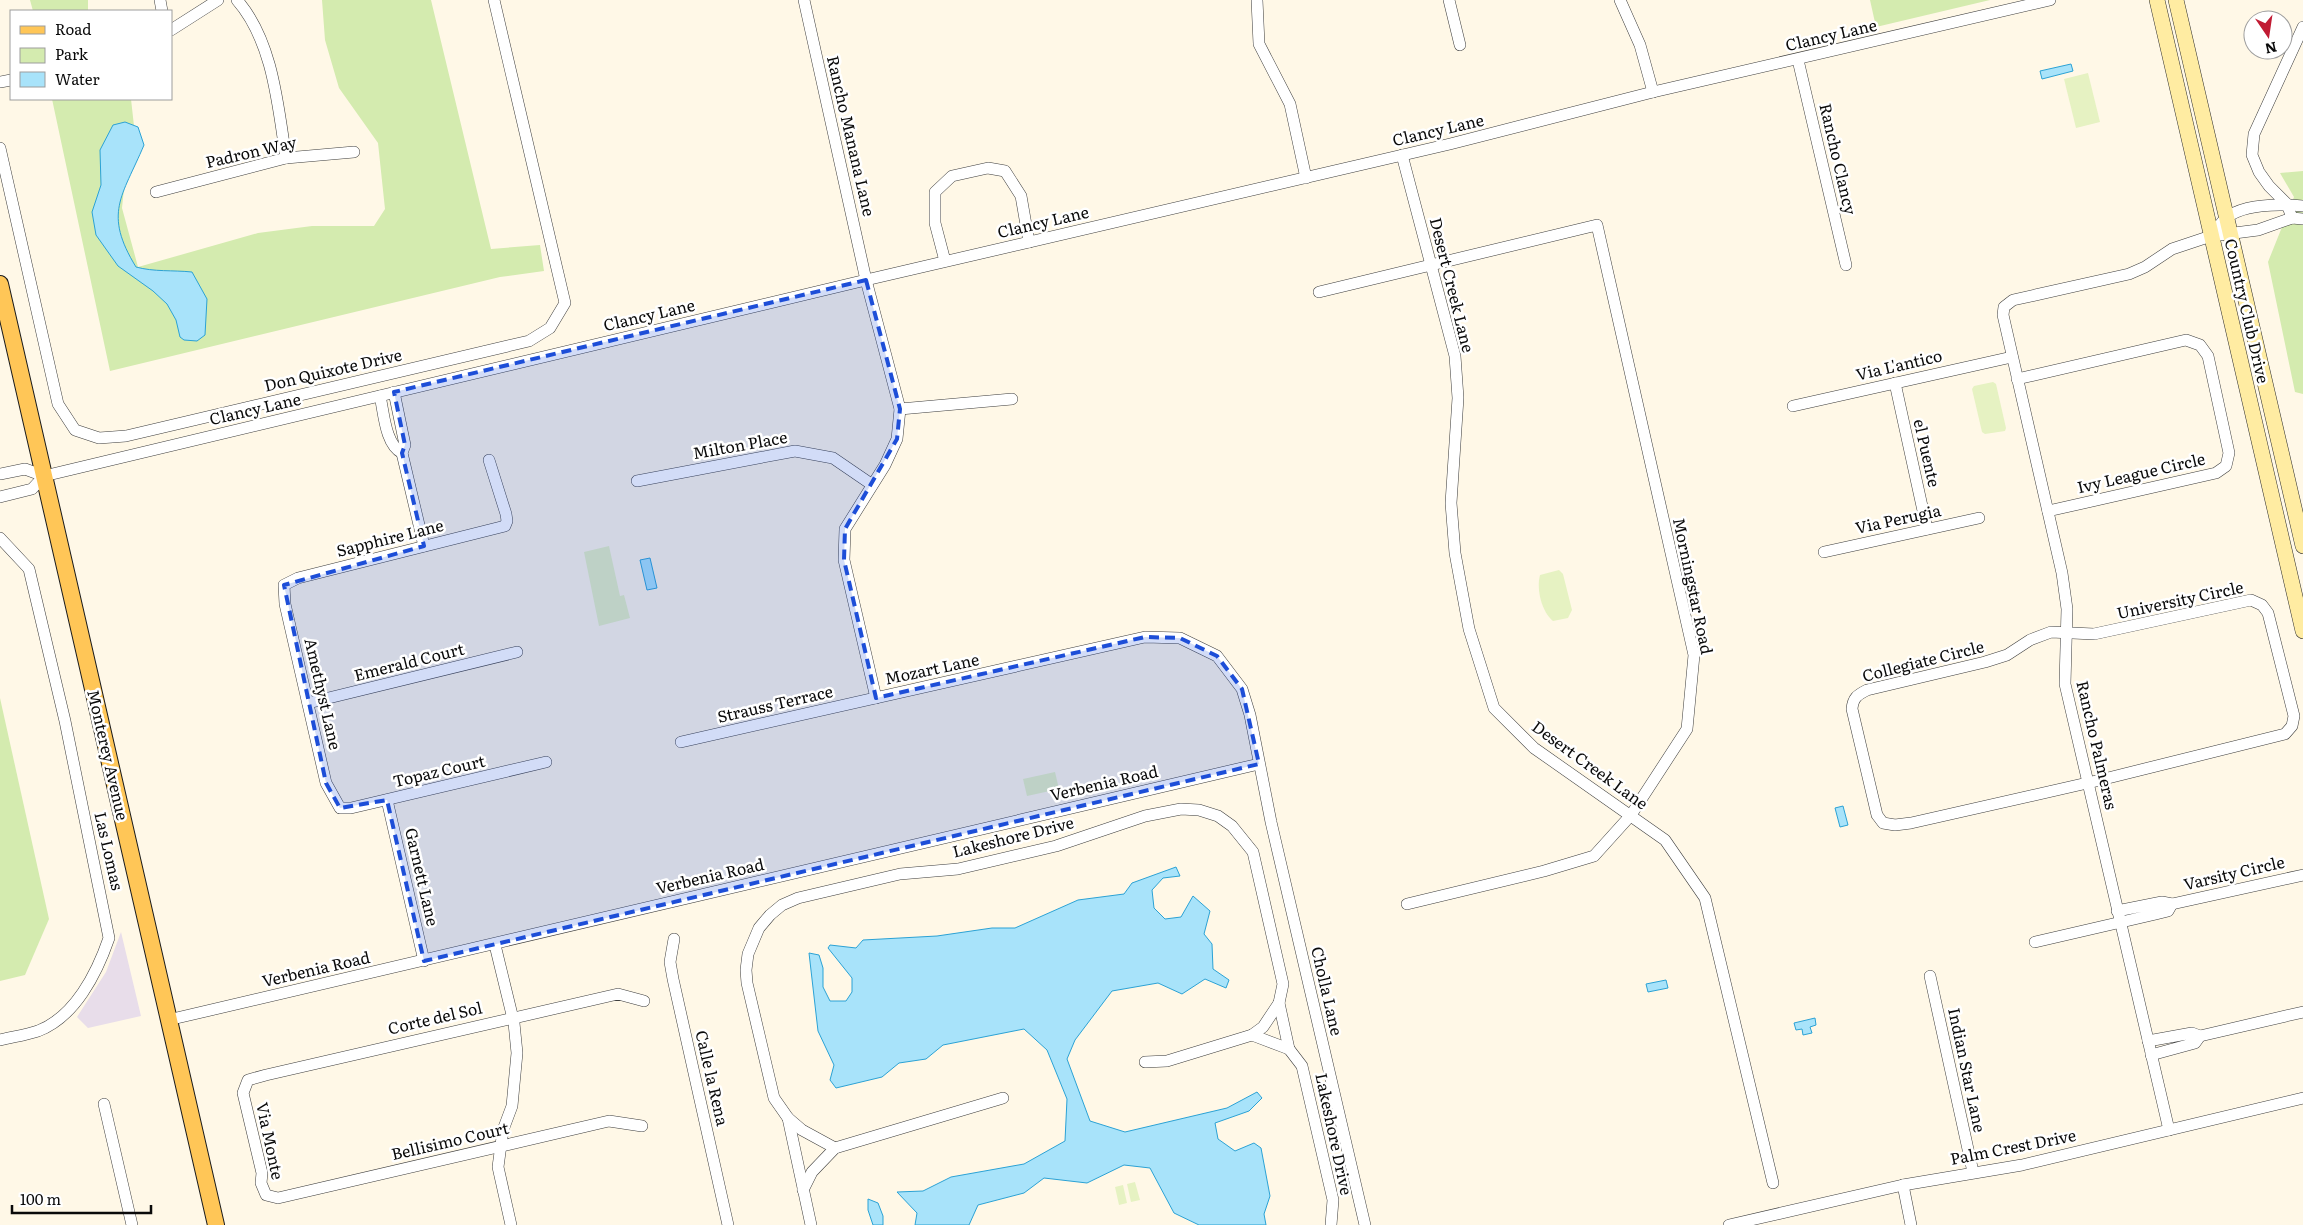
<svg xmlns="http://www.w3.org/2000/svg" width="2303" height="1225" viewBox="0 0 2303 1225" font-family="Literata,serif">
<rect width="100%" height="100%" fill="#fff8e7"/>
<path fill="#e8ddea" d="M121,932l20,84 -53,12 -11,-11 29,-45z"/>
<g fill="#d4ebaf">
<path d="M30,0h58v11h-55z"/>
<path d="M322,0h109l60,249 49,-4 4,26 -44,6 -390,94 -58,-272h79l4,36 -9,34 -4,39 16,59 120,-34 54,-7h62l11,-17 -7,-66 -39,-55 -14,-48z"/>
<path d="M1870,0h120l-114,27z"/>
<path d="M2303,171v223l-8,-2 -27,-130 26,-65 -14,-24z"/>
<path d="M0,698l49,221 -24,56 -25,6z"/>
</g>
<g fill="#e6f2c2">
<path d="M2088,73l12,49 -24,6 -12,-49z"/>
<path d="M1993,382l3,2 10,44 -1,3 -20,3 -3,-2 -10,-43 2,-3z"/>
<path d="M609,546l11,50 4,-1 6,23 -31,8 -15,-74z"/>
<path d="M1559,570l4,4 9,36 -4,8 -15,3c-11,-9 -17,-31 -13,-46z"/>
<path d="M1055,772l4,17 -32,7 -4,-17z"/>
<path d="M1135,1182l5,18 -9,2 -4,-18z"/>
<path d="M1123,1185l4,18 -8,2 -4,-18z"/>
</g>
<g fill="#a8e3fa" stroke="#2ba2d5">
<path d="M2071,64l2,7 -31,8 -2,-8z"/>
<path d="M125,122l13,5 6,18c-22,52 -41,68 -8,122 18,5 37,3 56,5l15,27 -2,36 -8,6 -13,-1 -4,-3 -4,-17 -9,-16 -14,-13 -35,-25 -22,-31 -4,-23 9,-27 -1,-35 13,-25z"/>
<path d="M650,558l7,30 -10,2 -7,-30z"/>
<path d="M1843,806l5,19 -8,2 -5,-19z"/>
<path d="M1176,867l4,9 -17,2 -11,12 2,18 11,11 16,-2 12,-21 17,15 -6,23 8,10 1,25 16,11 -3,8 -21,-9 -23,15 -24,-11 -46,8 -37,49 -8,19 23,62 35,11 102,-24 30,-16 5,6 -13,13 -34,12 3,16 17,12 19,-8 7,5 9,48 -6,18 2,11h-67l-25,-12 -24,-45 -26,-3 -37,18 -43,-5 -20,15 -46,12 -9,20h-54l2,-12 -20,-21 26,-1 28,-14 73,-13 41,-23 2,-42 -20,-49 -23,-21 -81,16 -17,14 -27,4 -17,14 -46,11 -6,-8 4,-15 -16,-34 -9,-78 10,2 4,13v19l7,14h16l6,-9v-14l-24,-30 2,-3 26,3 7,-8 74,-4 55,-8h23l63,-28 46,-6 8,-11z"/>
<path d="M1666,980l2,8 -20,4 -2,-8z"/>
<path d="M1815,1018l1,7 -6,2 2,6 -9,2 -1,-6 -6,1 -2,-7z"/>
<path d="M868,1199l10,4 5,13v9h-10l-5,-15z"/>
</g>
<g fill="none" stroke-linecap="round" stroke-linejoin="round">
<defs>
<g id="minor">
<path d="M160,0l2,11"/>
<path d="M237,0c36,41 41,106 49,158"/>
<path d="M804,0l62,280 34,129 -3,30 -12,26 -40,64 -1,31 32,138"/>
<path d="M1257,0l2,44 31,60 16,74"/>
<path d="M1449,0l11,45"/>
<path d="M1620,0l20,45 13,47"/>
<path d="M171,30l47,-30"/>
<path d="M1798,60l48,205"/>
<path d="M0,82l11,-2"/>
<path d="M0,148l58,256 17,26 24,8 27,-2 403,-95 21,-13 15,-25 -71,-303"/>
<path d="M1402,155l53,201 3,42 -7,105 4,50 14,76 25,79 40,40 131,92 40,58 68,285"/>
<path d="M156,192l130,-34 68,-6"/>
<path d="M2303,206c-23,-2 -58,-3 -77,12 -6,5 -10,13 -15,18l47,-6 34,-12 11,1"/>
<path d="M2292,218l-5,-14 -18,-18 -10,-14 -7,-17 2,-21 49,-107"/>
<path d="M945,261l-10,-38v-31l17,-16 36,-8 17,3 16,25 8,46"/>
<path d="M1319,292l278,-67 97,430 -7,74 -56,86 -37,41 -50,15 -137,33"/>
<path d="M2017,379l169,-39 14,5 8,11 21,97 -3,13 -10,7 -168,38"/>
<path d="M1895,383l32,146"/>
<path d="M394,392l11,53 -3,8 22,93"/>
<path d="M380,396c4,17 5,48 22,57"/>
<path d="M1793,406l219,-49"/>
<path d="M900,409l112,-10"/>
<path d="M489,460l17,54 1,7 -2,5 -207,52 -14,7 1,19 41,179 14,25h11l195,-46"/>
<path d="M0,474l25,-5 19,7"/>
<path d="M44,476l822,-196 584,-136 203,-52 397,-92"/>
<path d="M637,481l158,-30 38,7 38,26"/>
<path d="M0,497l32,-8 12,-13"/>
<path d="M0,538l29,31 36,152 44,217c-12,35 -34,79 -71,93 -12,4 -26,6 -38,9"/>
<path d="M1824,552l155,-34"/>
<path d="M2251,600l11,5 6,8 26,103 -2,10 -7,8 -189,47 -185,42 -16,2 -12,-2 -6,-8 -25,-106c1,-11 5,-14 15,-19l118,-28 22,-7 23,-15 21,-8 43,2z"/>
<path d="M308,703l209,-51"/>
<path d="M681,742l464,-105 35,1 37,18 25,33 8,26 21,107 94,403"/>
<path d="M387,800l37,161"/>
<path d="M2172,904l131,-29"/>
<path d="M674,939l-4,23 3,17 55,246"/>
<path d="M2035,942l121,-28 12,-3 4,-7 -10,-2 -45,9"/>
<path d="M495,945l19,78 3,30 -5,53 -9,24 -5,37 13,58"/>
<path d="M1930,976l43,196"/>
<path d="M168,1020l1091,-256"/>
<path d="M1252,1035l37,14"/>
<path d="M2200,1036l103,-24"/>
<path d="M2148,1041l44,-8 8,3 -5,7 -44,12"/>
<path d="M1145,1062l22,-1 85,-26 11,-8 16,-24"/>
<path d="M104,1104l28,121"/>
<path d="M788,1118l14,12 33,18"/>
<path d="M642,1126l-33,-5 -331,77 -12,-3 -5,-12 1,-10 -19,-80 5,-13 18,-5 352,-81 26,7"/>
<path d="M2169,1130l-104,-446 2,-75 -5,-36 -59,-258 1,-8 9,-7 116,-26 16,-7 27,-18 39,-13"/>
<path d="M1903,1185l8,40"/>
<path d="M803,1190l9,-18 23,-24 168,-50"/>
<path d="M811,1225l-23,-107 -14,-20 -27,-115 -1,-13 2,-16 11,-26 11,-13 12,-10 16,-7 102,-24 58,-5 98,-23 89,-30 36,-7 18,1 19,6 14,10 21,26 30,132 -4,19 10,46 13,17 31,134 -2,25"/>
<path d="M1729,1225l174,-40 119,-20 281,-67"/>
</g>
<g id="secondary">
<path d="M2157,0l146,631"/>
<path d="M2176,0l127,546"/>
</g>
<path id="primary" d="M0,284l216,941"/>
</defs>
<use href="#minor" stroke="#3d3d3d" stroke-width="12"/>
<use href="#secondary" stroke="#2c2c2c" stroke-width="16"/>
<use href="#primary" stroke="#1b1b1b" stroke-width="18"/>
<use href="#minor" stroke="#fff" stroke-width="11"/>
<use href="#secondary" stroke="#ffeca2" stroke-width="15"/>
<use href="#primary" stroke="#ffc657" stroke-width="16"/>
</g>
<path fill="#1d4ed8" fill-opacity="0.2" stroke="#1d4ed8" stroke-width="4" stroke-dasharray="10 6" stroke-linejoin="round" d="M866,280l34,129 -3,30 -52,90 -1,31 32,138 269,-61 35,1 37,18 25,33 17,75 -835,197 -37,-161 -47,8 -14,-25 -42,-198 140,-39 -22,-93 3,-8 -11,-53z"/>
<g text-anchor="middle" stroke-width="5" stroke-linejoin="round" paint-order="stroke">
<g font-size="16" fill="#0a0a0a" stroke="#fff">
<text transform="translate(1831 35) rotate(-13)" y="6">Clancy Lane</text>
<text transform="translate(1438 130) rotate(-13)" y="6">Clancy Lane</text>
<text transform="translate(851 136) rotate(77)" y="6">Rancho Manana Lane</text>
<text transform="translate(251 152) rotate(-13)" y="6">Padron Way</text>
<text transform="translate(1838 159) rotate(77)" y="6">Rancho Clancy</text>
<text transform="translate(1043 222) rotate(-13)" y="6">Clancy Lane</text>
<text transform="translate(1452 285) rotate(76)" y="6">Desert Creek Lane</text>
<text transform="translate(2247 311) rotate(77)" y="6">Country Club Drive</text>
<text transform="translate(649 315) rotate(-13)" y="6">Clancy Lane</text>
<text transform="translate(1899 365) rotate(-13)" y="6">Via L'antico</text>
<text transform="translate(333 370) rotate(-13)" y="6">Don Quixote Drive</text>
<text transform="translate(255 409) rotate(-13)" y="6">Clancy Lane</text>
<text transform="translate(740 445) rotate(-10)" y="6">Milton Place</text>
<text transform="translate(1927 453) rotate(77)" y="6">el Puente</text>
<text transform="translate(2141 473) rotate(-13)" y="6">Ivy League Circle</text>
<text transform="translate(1898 519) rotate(-12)" y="6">Via Perugia</text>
<text transform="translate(390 538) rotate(-14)" y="6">Sapphire Lane</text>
<text transform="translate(1693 586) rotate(78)" y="6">Morningstar Road</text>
<text transform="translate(2180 600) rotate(-12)" y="6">University Circle</text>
<text transform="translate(1923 661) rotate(-14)" y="6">Collegiate Circle</text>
<text transform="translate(409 662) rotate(-14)" y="6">Emerald Court</text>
<text transform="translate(932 669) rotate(-12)" y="6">Mozart Lane</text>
<text transform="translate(323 694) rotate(77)" y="6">Amethyst Lane</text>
<text transform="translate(775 704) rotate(-13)" y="6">Strauss Terrace</text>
<text transform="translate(2097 745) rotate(77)" y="6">Rancho Palmeras</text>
<text transform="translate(108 755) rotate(77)" y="6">Monterey Avenue</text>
<text transform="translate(1590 765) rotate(36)" y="6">Desert Creek Lane</text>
<text transform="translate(439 771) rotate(-13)" y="6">Topaz Court</text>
<text transform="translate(1104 783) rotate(-13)" y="6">Verbenia Road</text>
<text transform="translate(1013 837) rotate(-14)" y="6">Lakeshore Drive</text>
<text transform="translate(109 851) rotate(77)" y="6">Las Lomas</text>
<text transform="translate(2234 873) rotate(-13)" y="6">Varsity Circle</text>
<text transform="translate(710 876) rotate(-13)" y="6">Verbenia Road</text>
<text transform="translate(422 877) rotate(77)" y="6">Garnett Lane</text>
<text transform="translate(316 969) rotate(-13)" y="6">Verbenia Road</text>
<text transform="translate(1327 991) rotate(77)" y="6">Cholla Lane</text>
<text transform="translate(435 1018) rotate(-13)" y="6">Corte del Sol</text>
<text transform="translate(1967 1070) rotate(78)" y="6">Indian Star Lane</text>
<text transform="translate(712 1078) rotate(77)" y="6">Calle la Rena</text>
<text transform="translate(1334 1134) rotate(78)" y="6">Lakeshore Drive</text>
<text transform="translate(270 1141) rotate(78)" y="6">Via Monte</text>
<text transform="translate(450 1141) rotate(-13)" y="6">Bellisimo Court</text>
<text transform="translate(2013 1147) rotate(-11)" y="6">Palm Crest Drive</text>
</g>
</g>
<rect x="10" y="10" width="162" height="90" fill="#ffffff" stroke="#9d9d9d"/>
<rect x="20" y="26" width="25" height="8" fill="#ffc657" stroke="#9d9d9d"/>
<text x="55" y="35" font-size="15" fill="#0a0a0a">Road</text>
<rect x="20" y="48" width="25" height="15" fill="#d4ebaf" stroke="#9d9d9d"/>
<text x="55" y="60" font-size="15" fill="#0a0a0a">Park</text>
<rect x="20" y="72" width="25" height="15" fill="#a8e3fa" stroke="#9d9d9d"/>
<text x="55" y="85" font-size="15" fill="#0a0a0a">Water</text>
<g transform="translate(2268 35) rotate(167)"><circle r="24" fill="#ffffff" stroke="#9d9d9d"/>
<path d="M0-4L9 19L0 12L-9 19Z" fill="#c11b33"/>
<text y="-8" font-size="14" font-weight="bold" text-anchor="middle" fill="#0a0a0a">N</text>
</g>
<path d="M12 1205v8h139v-8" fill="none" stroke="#0a0a0a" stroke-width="2.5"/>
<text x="20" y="1205" font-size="15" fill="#0a0a0a" stroke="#ffffff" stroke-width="4" paint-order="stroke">100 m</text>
</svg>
